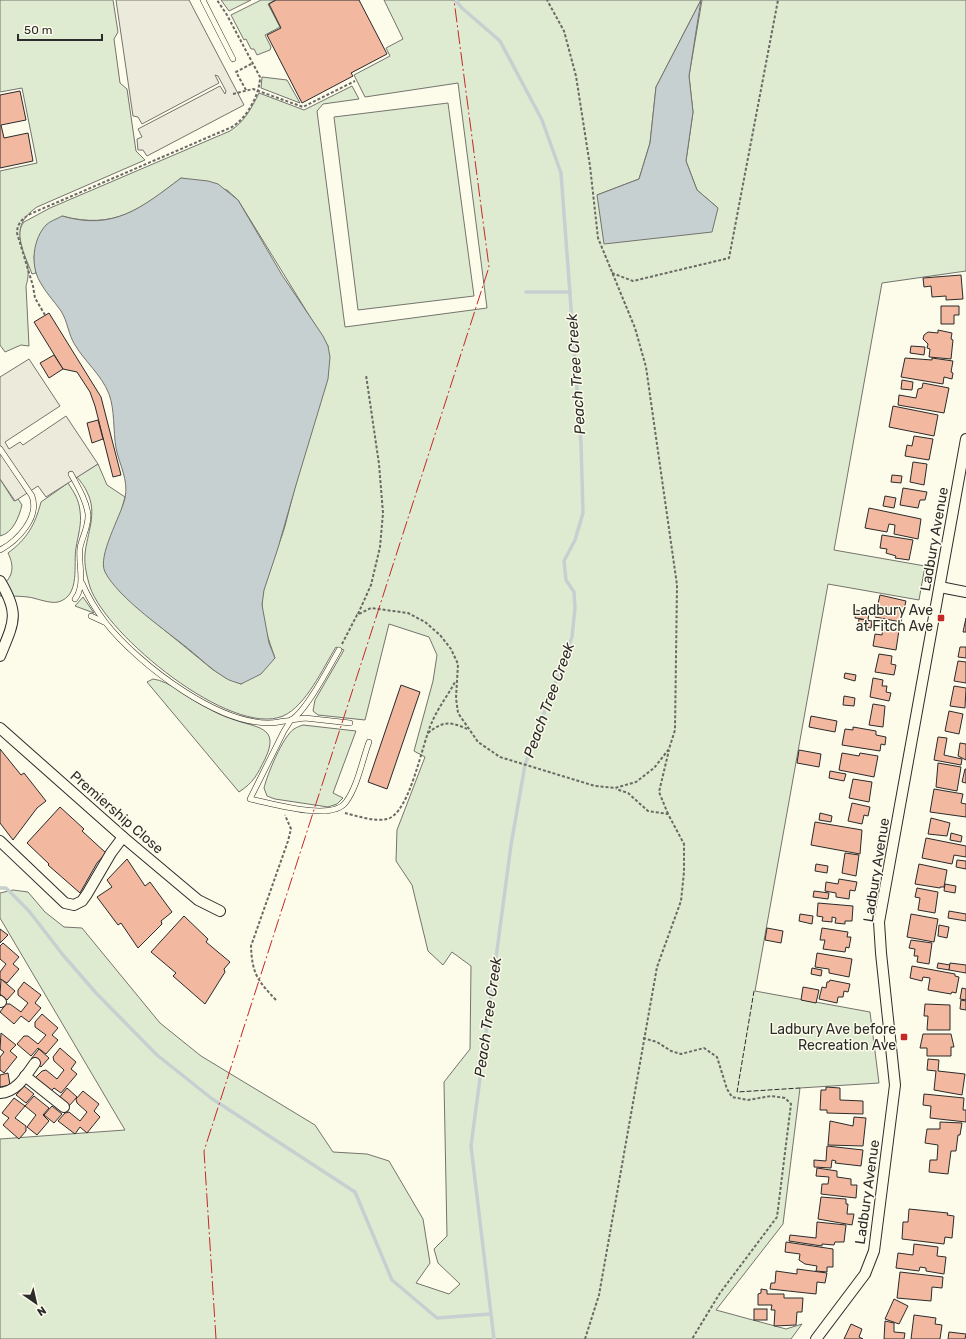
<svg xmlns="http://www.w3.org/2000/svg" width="966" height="1339" viewBox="0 0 966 1339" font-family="Rubik,sans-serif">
<rect width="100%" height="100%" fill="#fdfbea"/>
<g fill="#deebd1" stroke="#74746e">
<path d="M0,0h113l5,32 -4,7 6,44 7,6 9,62 9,9 -108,47c-37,26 0,45 -11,79l3,60 -8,-1 -16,7 -5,-7v-174l37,-8 -15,-75 -22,4z"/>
<path d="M221,0h30l-22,11z"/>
<path d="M261,0h14l-7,4 12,23 -15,8 6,12 -1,3 -13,5 -3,-6h-3l-5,-10 -2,1 -13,-25z"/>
<path d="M384,0h317l-45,87 -6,56 -11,36 -42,16 121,13 -21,-18 -11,-29 7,-49 -4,-36 13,-76h264v271l-84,12 -48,267 91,16 -6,34 -91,-16 -73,407 115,21 9,71 -79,5 -17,136 -67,86 70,19 16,-5 -11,15h-791v-200l125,-9 -125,-212v-25l13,-3 15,2 17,20 19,15 18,1 78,95 41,33 114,69 18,27 34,2 22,7 34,58 7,44 -14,20 33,11 11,-10 -22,-21 -4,-14 13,-13 -3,-154 26,-33 1,-83 -19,-14 -9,13 -15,-14 -16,-66 -16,-24 1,-31 28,-73 -11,-6 19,-70 4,-26 -8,-18 -40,-13 -24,96 -47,-5 -5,-4 2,-11 29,-50 -8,-3c-13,21 -30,59 -53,69 -52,22 -177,-81 -193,-129 -3,-10 -6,-22 -5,-33 2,-21 13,-41 2,-62 -2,-5 -6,-10 -10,-15l21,-13 9,21 18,12 -7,26 -3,62 36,34 61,50 14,9 15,6 34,-26c-6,-17 -13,-36 -13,-53 0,-27 16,-54 23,-79 16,-60 29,-120 43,-180l-90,-146 -11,-10 -46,-12c-40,31 -66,52 -119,38l-26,30 -2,11 2,16 -4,1c-5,-14 -19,-40 -8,-52l26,-14 180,-77c15,-10 21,-22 29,-38l45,17 48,-24 7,13 -36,5 -6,7 28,216 142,-19 -29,-225 -93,14 -11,-22 36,-19 -4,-8 17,-9z"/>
<path d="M262,77l25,3 13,23 -39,-15z"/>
<path d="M448,103l26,193 -116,14 -24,-193z"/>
<path d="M0,479l14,22 4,-2 4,6c-3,12 -9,28 -22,31z"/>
<path d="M68,483c6,9 11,17 12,28 2,13 -2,24 -4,37 -3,16 5,48 -18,54 -8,2 -22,-4 -30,-5 -9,-1 -19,-1 -28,-1v-9c13,-9 15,-20 8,-34 19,-14 27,-28 33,-51z"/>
<path d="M83,597l11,16 -19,-7z"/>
<path d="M153,679c17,2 34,19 51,27 9,5 18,10 28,13 24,9 49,7 33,40 -8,16 -11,23 -26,33l-92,-110z"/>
<path d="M303,725l53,6 -23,62 10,5 -6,6 -9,3 -53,-8 -8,-3 -3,-8c3,-13 19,-52 30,-59 3,-2 6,-3 9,-4z"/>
</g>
<g fill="#eceadb" stroke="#74746e">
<path d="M116,0h73l55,105 -97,51 -4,-6h-5l-1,-11 5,-2 -4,-8 82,-43 5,8 1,-3 -8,-15 -3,-1 4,8 -77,41 -4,-7 -5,-1z"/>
<path d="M29,359l31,47 -55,36 4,7 11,-7 3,3 43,-29 32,48 -52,33 -8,-11 -23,15 -15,-22v-102z"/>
</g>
<g fill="#c7d0d0" stroke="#74746e">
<path d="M701,0l-12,76 4,36 -7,49 11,29 21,18 -6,24 -108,12 -7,-49 42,-16 11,-36 6,-56z"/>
<path d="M181,178l27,3 10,3 20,16 44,75 41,61 5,10 2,11 -2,22 -32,106 -18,63 -14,42 -2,15 7,38 6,15 -14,16 -20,10c-5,-2 -12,-3 -17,-7 -12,-7 -22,-17 -33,-26 -24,-20 -72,-52 -86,-79 -8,-16 16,-56 20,-74 4,-18 -6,-34 -9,-50 -3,-17 -1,-38 -7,-54 -8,-20 -24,-32 -34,-49 -7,-11 -7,-23 -14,-34 -7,-10 -15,-18 -21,-29 -10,-17 -7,-43 6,-57 4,-4 11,-6 16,-9 52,15 79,-8 119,-38z"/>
</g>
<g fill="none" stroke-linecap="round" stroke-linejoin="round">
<g stroke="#c7d0d0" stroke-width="3.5">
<path d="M455,0l7,8 38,33 42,79 19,53 20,270 2,70 -8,27 -11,21 2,19 8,12 1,16 -3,29 -47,128 -14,80 -40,301 23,193"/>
<path d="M526,292h44"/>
<path d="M0,888h6l23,23 34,44 33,38 61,62 54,43 144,94 37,88 45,38 53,-4"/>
</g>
</g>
<g fill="#f2b8a0" stroke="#2b2b2b">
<path d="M276,0h83l28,54 -36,19 2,3 -51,27 -35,-68 14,-7 -12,-24z"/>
<path d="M20,91l6,29 -25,5 3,13 24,-5 5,28 -33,7v-73z"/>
<path d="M961,275l2,24 -17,1v-4l-14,1 -1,-11 -7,1 -1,-9z"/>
<path d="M941,306h18v9h-5v9h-13z"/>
<path d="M49,313l52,84 20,78 -8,2 -18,-71 -5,-14 -13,-20 -14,-3 -29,-47z"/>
<path d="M938,330l14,3 -1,6 2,1 -2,19 -22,-2 1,-8 -3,-1 1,-4 -5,-5 1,-4 4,-3 10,1z"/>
<path d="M911,346l14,1 -1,8 -14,-2z"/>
<path d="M54,355l9,14 -14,9 -9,-15z"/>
<path d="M905,358l27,2v-2l21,3 -2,11 2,1 -1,6 -8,-2 -1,7 -42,-7z"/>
<path d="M902,380l11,2 -1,8 -11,-1z"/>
<path d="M923,383l26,5 -5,25 -46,-8 1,-10 17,3 2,-9 4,-1z"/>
<path d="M893,406l45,9 -4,21 -45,-9z"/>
<path d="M98,420l5,19 -11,4 -5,-20z"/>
<path d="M914,436l19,3 -4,21 -24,-4 2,-11 5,1z"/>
<path d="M913,462l14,2 -3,21 -14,-3z"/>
<path d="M892,475l10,1 -1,7 -10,-1z"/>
<path d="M903,488l24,4 -2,8h-5l-2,8 -18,-3z"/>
<path d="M885,496l11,2 -2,10 -11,-2z"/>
<path d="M869,508l52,11 -3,20 -24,-5 1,-9 -6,-1 -2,8 -22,-4z"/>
<path d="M882,535l31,5 -4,20 -14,-2 1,-2 -10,-3 1,-4 -7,-1z"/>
<path d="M880,595l26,6 -5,21 -26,-5z"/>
<path d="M856,610l13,3 -1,7 -13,-2z"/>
<path d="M966,618v14h-3z"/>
<path d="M859,619l13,2 -1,7 -13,-2z"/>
<path d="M886,627l13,3 -3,20 -23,-4 2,-12 7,1 1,-7z"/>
<path d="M960,647h6v11l-8,-1z"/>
<path d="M879,654l13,2 -1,8 5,1 -2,10 -19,-3z"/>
<path d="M958,661l8,1v21l-12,-2z"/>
<path d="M845,673l11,2 -1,6 -11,-3z"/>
<path d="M873,678l10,2 -1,6h5l-1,6 5,1 -2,8 -19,-4z"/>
<path d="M401,685l19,7 -33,97 -19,-7z"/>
<path d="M954,686l12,2 -1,20 -15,-2z"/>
<path d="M844,696l11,2 -1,8 -11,-1z"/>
<path d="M873,704l12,2 -2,21 -14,-2z"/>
<path d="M949,711l14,3 -4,20 -14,-3z"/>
<path d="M811,716l26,5 -2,11 -26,-5z"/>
<path d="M853,727l23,4v4l10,2 -1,8 -4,-1 -1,7 -38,-6 3,-16 8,1z"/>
<path d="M938,737l9,1 -3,17 18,4 -1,6 -27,-5z"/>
<path d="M960,743l6,1v16l-8,-4z"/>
<path d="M0,749l21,26 3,-2 22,28 -9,7 -24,32 -13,-17z"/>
<path d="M799,750l22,4 -2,13 -22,-4z"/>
<path d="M842,753l17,3 1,-3 18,3 -4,21 -35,-7z"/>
<path d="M938,763l23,4 -4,24 -21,-4z"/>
<path d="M965,769h1v14l-4,-1z"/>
<path d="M830,771l16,3 -2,7 -15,-3z"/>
<path d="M853,779l19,3 -3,20 -20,-4z"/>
<path d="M934,789l29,5 -2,9 5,1v13l-36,-5z"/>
<path d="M852,803l18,4 -2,9 -4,-1 -2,9 -14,-3z"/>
<path d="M60,807l24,22 -2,2 24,22 -9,10 -17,30 -32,-28 1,-1 -22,-21z"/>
<path d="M820,813l12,3 -1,6 -12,-2z"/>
<path d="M931,818l19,5 -3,13 -19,-2z"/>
<path d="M815,822l47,8 -2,24 -49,-9z"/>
<path d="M951,833l11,3 -1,6 -11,-2z"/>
<path d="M926,838l40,8v11l-12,-2 -2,9 -30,-6z"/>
<path d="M845,853l14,2 -3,21 -14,-3z"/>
<path d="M127,859l18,27 5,-4 22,30 -11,9 1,3 -24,24 -17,-25 -3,2 -21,-28 15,-10 -5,-7z"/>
<path d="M957,860l9,1v8l-10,-2z"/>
<path d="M816,864l12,2 -1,7 -12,-2z"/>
<path d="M919,864l28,6 -3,17h-4v1l-25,-4z"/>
<path d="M839,879l18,3 -2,9 -5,-1 -1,9 -13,-2v-4l-11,-2 1,-9 12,2z"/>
<path d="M945,884l11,2 -1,7 -11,-2z"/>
<path d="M917,888l21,4 -3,21 -17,-3 2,-12 -5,-1z"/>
<path d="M814,891l15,2 -1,6 -15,-2z"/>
<path d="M818,903l35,3 -1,15h-7v3l-10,-1 1,-5 -4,-1v5l-10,-1 1,-4 -6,-1z"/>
<path d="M949,911l17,3v7l-18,-3z"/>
<path d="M800,914l13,2 -1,8 -13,-3z"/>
<path d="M911,914l27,5 -4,23 -27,-5z"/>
<path d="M184,916l24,23 -2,3 24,20 -6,7 1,3 -20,32 -32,-28 3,-3 -25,-21z"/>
<path d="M939,925l10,2 -2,11 -9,-2z"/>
<path d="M767,928l16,3 -2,12 -16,-3z"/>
<path d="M822,928l26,4 -1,5h4l-2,11 -3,-1 -1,5 -22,-3 2,-9h-5z"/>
<path d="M0,929l8,6 -8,8z"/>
<path d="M911,940l21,3 -3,21 -12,-2 1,-6h-4l1,-7 -6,-1z"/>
<path d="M3,943l16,14 -6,7 6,5 -12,14 -7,-4v-7l6,-8 -6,-5v-13z"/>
<path d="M817,953l35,6 -3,18 -20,-4v-4l-14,-2z"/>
<path d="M938,963l12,2 -1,5 -12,-2z"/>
<path d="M950,963l16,2v8l-17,-3z"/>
<path d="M912,966l43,8v2l4,1 -3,16 -4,-1 -1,2 -23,-4 2,-12 -7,-1 -1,4 -12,-3z"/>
<path d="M812,968l10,2 -1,6 -10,-2z"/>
<path d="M1,979l14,12 -8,9 -7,-6z"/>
<path d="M830,980l20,4 -2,8 -4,-1 -1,6h-5l-1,6 -18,-4 3,-12 4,1 1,-6h2z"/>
<path d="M24,982l17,13 -6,8 6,5 -12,14 -8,-6 -7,8 -14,-12 6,-8h4l11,8 7,-9 -10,-8v-5z"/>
<path d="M803,987l16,3 -3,13 -15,-3z"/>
<path d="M962,988l4,1v11l-6,-1z"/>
<path d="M961,1000l5,1v9l-6,-1z"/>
<path d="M925,1004l25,1v25h-23l1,-14h-4z"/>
<path d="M42,1014l16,14 -6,7 6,5 -12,14 -8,-6 -7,8 -14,-12 7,-8h4l10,8 8,-9 -11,-8v-5z"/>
<path d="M1,1033l15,12 -6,6 7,6 -13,16 -4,-3v-13l4,-5 -4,-3z"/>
<path d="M923,1034h28l3,13h-3v9h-24v-8h-7z"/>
<path d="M60,1048l16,14 -5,7 6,5 -16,19 -7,-5 -3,3 -16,-13 7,-7 4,-1 11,9 7,-9 -10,-9 -1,-4z"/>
<path d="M39,1049l10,9 -8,9 -10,-8z"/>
<path d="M928,1059l11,1 -1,11 27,3 -3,21 -28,-5 2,-19 -9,-1z"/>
<path d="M8,1073l2,12 -10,2v-12z"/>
<path d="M24,1086l10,8 -8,9 -10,-8z"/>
<path d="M826,1087l14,1v12l23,1v13l-36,-1v-3h-7l1,-20h5z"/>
<path d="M67,1088l10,9 -8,9 -10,-8z"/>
<path d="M83,1091l16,13 -5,7 6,6 -13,16 -7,-6 -5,7 -17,-13 7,-8 4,-1 11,9 7,-9 -10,-9 -1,-4z"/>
<path d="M924,1094l40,4 -1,12h3v12l-36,-4 1,-12 -8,-1z"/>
<path d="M34,1096l15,12 -6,7 6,6 -12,14 -10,-8 9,-12 -11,-9z"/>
<path d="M14,1098l11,8 -10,12 11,8v5l-7,8 -16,-14 6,-7 -7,-5z"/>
<path d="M52,1106l10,8 -8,9 -10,-8z"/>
<path d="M854,1117l12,1 -3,28 -35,-1 2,-24 23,5z"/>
<path d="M940,1122l22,1 -2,12h-2l-2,16h-5l-3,23 -19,-2 1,-12h7l1,-15 -13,-2 2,-14h13z"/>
<path d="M827,1146l36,4 -2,16 -26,-3 1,-2 -4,-1 -1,8 -17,-1v-7l12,1z"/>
<path d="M817,1168l20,3v6l14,2v6h6l-1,13 -35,-4 1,-10h6l1,-7 -13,-1z"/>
<path d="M821,1197l25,2v5h2l-1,10h7l-2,11 -34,-6z"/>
<path d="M909,1209l39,4 -1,2 7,1 -2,22 -7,-1 -1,7 -42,-5 1,-17h5z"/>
<path d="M817,1222l29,3 -2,17h-9l-1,3 -12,-1v2l-33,-5 1,-6 26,3z"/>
<path d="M786,1242l47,7v18h-6v5l-11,-1 1,-5 -12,-2 -6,-4 1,-6 -15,-2z"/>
<path d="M914,1244l24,3 -1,9 9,1 -2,17 -18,-3v-3l-6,-1 -1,4 -23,-3 2,-15 15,2z"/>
<path d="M797,1269l30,4 -2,10 -8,-1 -1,12 -46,-5 1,-6h4l1,-12 21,3z"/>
<path d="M900,1272l43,5 -1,11 -10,-1 -1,14 -34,-3z"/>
<path d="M761,1289l6,1v4h17v4h19l-1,14h-5l-1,13 -22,1 1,-16h-4l1,-5h-14v-11l3,-1z"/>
<path d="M894,1299l14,7 -9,18 -14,-5z"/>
<rect x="754" y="1309" width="13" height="11"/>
<path d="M914,1315l22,3 -1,6 7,1 -2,14h-29z"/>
<path d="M885,1321l9,2v9l11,1 -1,6h-20z"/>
<path d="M851,1324l11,5 -3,8 4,2h-19z"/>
<path d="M949,1332l17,2 -1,5h-17z"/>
</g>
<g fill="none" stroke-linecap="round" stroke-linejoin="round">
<defs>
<g id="lane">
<path d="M203,0l30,59"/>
<path d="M0,449l32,47c8,22 -15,45 -32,54"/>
<path d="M71,474c7,13 15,26 17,40 1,12 -6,23 -8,34 -2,18 6,36 -5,51"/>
<path d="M82,583c6,14 14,27 23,39 33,42 119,109 174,100 4,-1 9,-1 12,-2 15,-8 39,-55 48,-70"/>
<path d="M91,616l13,6"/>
<path d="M350,723l-45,-5 -14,2 -7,11 -34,68c21,4 82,23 96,3 12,-17 16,-41 23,-60"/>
</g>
<g id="street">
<path d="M0,581c20,33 14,41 0,75"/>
<path d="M940,587l26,5"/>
<path d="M0,728l123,109 75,63 22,11"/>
<path d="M0,841l65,62 9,2 8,-4 5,-7 24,-41 12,-16"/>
<path d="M0,1001l1,1"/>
<path d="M25,1076l39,31"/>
<path d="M0,1093c17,-1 26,-18 35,-30"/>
<path d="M816,1339l49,-65 9,-23 21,-166 -14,-132 -2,-31 87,-483"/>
</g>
</defs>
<use href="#lane" stroke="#2b2b2b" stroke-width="6"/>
<use href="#street" stroke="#2b2b2b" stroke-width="12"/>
<g stroke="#6a6964" stroke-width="2" stroke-dasharray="3 2" stroke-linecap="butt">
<path d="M246,90l-10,-18 17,-9"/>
<path d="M233,94l20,-5 50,18 52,-26"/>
<path d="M612,273l21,8 96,-23 49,-258"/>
<path d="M45,315l-10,-17 -2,-12 -16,-53c0,-9 5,-14 13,-19l202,-87c15,-9 28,-33 28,-50l-33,-62 -10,-15"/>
<path d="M358,614l13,-29 9,-38 3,-34 -4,-49 -13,-89"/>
<path d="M342,644l15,-29 14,-7 37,5 17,9 15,13 11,14 7,15 -2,34 2,15 20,29 22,15 95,29 20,2 21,-6 18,-14 15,-19 6,-19 2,-145 -31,-218 -11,-39 -37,-90 -8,-72 -14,-90 -12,-45 -17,-31"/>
<path d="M428,733c15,-12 22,-12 39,-4"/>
<path d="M345,813c12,3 29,9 42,6 23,-5 35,-76 45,-97 6,-14 16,-27 23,-40"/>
<path d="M668,814l-9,-22 10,-42"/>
<path d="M276,1000c-18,-19 -24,-26 -25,-54l37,-105 3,-12 -6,-14"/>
<path d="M643,1038l14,4 14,9 10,3 23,-6 13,9 10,32 5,8 16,3 23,-4 14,2 6,6 -14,113 -57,76 -28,46"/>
<path d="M585,1339l14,-44 58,-328 24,-66 3,-29v-28l-16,-30 -20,-3 -20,-18 -12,-4"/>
</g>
<use href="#lane" stroke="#fdfbea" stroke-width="5"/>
<use href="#street" stroke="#fdfbea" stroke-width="10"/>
<path stroke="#2b2b2b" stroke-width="1" stroke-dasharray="5 2" stroke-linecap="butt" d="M754,991l-17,101 63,-4"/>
<path stroke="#c62828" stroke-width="1" stroke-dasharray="14 3 2 3" stroke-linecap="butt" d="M216,1339l-12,-188 285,-884 -35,-267"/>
</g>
<g fill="#c62828" stroke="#fdfbea" stroke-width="1.5">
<rect x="937" y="614" width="8" height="8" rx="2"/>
<rect x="900" y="1033" width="8" height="8" rx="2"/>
</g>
<g text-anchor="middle" stroke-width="3" stroke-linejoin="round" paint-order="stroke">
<g font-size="14" fill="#2b2b2b" stroke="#fdfbea">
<text transform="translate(934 539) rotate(-80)" y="5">Ladbury Avenue</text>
<text transform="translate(117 812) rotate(41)" y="5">Premiership Close</text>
<text transform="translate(876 870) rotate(-81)" y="5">Ladbury Avenue</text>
<text transform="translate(867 1192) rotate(-82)" y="5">Ladbury Avenue</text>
</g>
<g font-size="14" fill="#2b2b2b" stroke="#fdfbea" text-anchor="end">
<text x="933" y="615">Ladbury Ave<tspan x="933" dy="16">at Fitch Ave</tspan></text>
<text x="896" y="1034">Ladbury Ave before<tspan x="896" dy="16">Recreation Ave</tspan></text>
</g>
<g font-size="15" font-style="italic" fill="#2b2b2b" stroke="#fdfbea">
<text transform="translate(576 374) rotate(-94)" y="5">Peach Tree Creek</text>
<text transform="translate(549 700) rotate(-70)" y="5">Peach Tree Creek</text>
<text transform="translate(488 1017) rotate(-82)" y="5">Peach Tree Creek</text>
</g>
</g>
<g transform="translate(36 1303) rotate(146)" stroke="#fdfbea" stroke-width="3" paint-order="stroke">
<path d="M0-3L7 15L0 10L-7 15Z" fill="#2b2b2b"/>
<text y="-6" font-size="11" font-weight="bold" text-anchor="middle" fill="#2b2b2b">N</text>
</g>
<path d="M18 34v6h84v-6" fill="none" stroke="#2b2b2b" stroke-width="2"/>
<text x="24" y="34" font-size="12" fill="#2b2b2b" stroke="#fdfbea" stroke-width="3" paint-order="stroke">50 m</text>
</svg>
